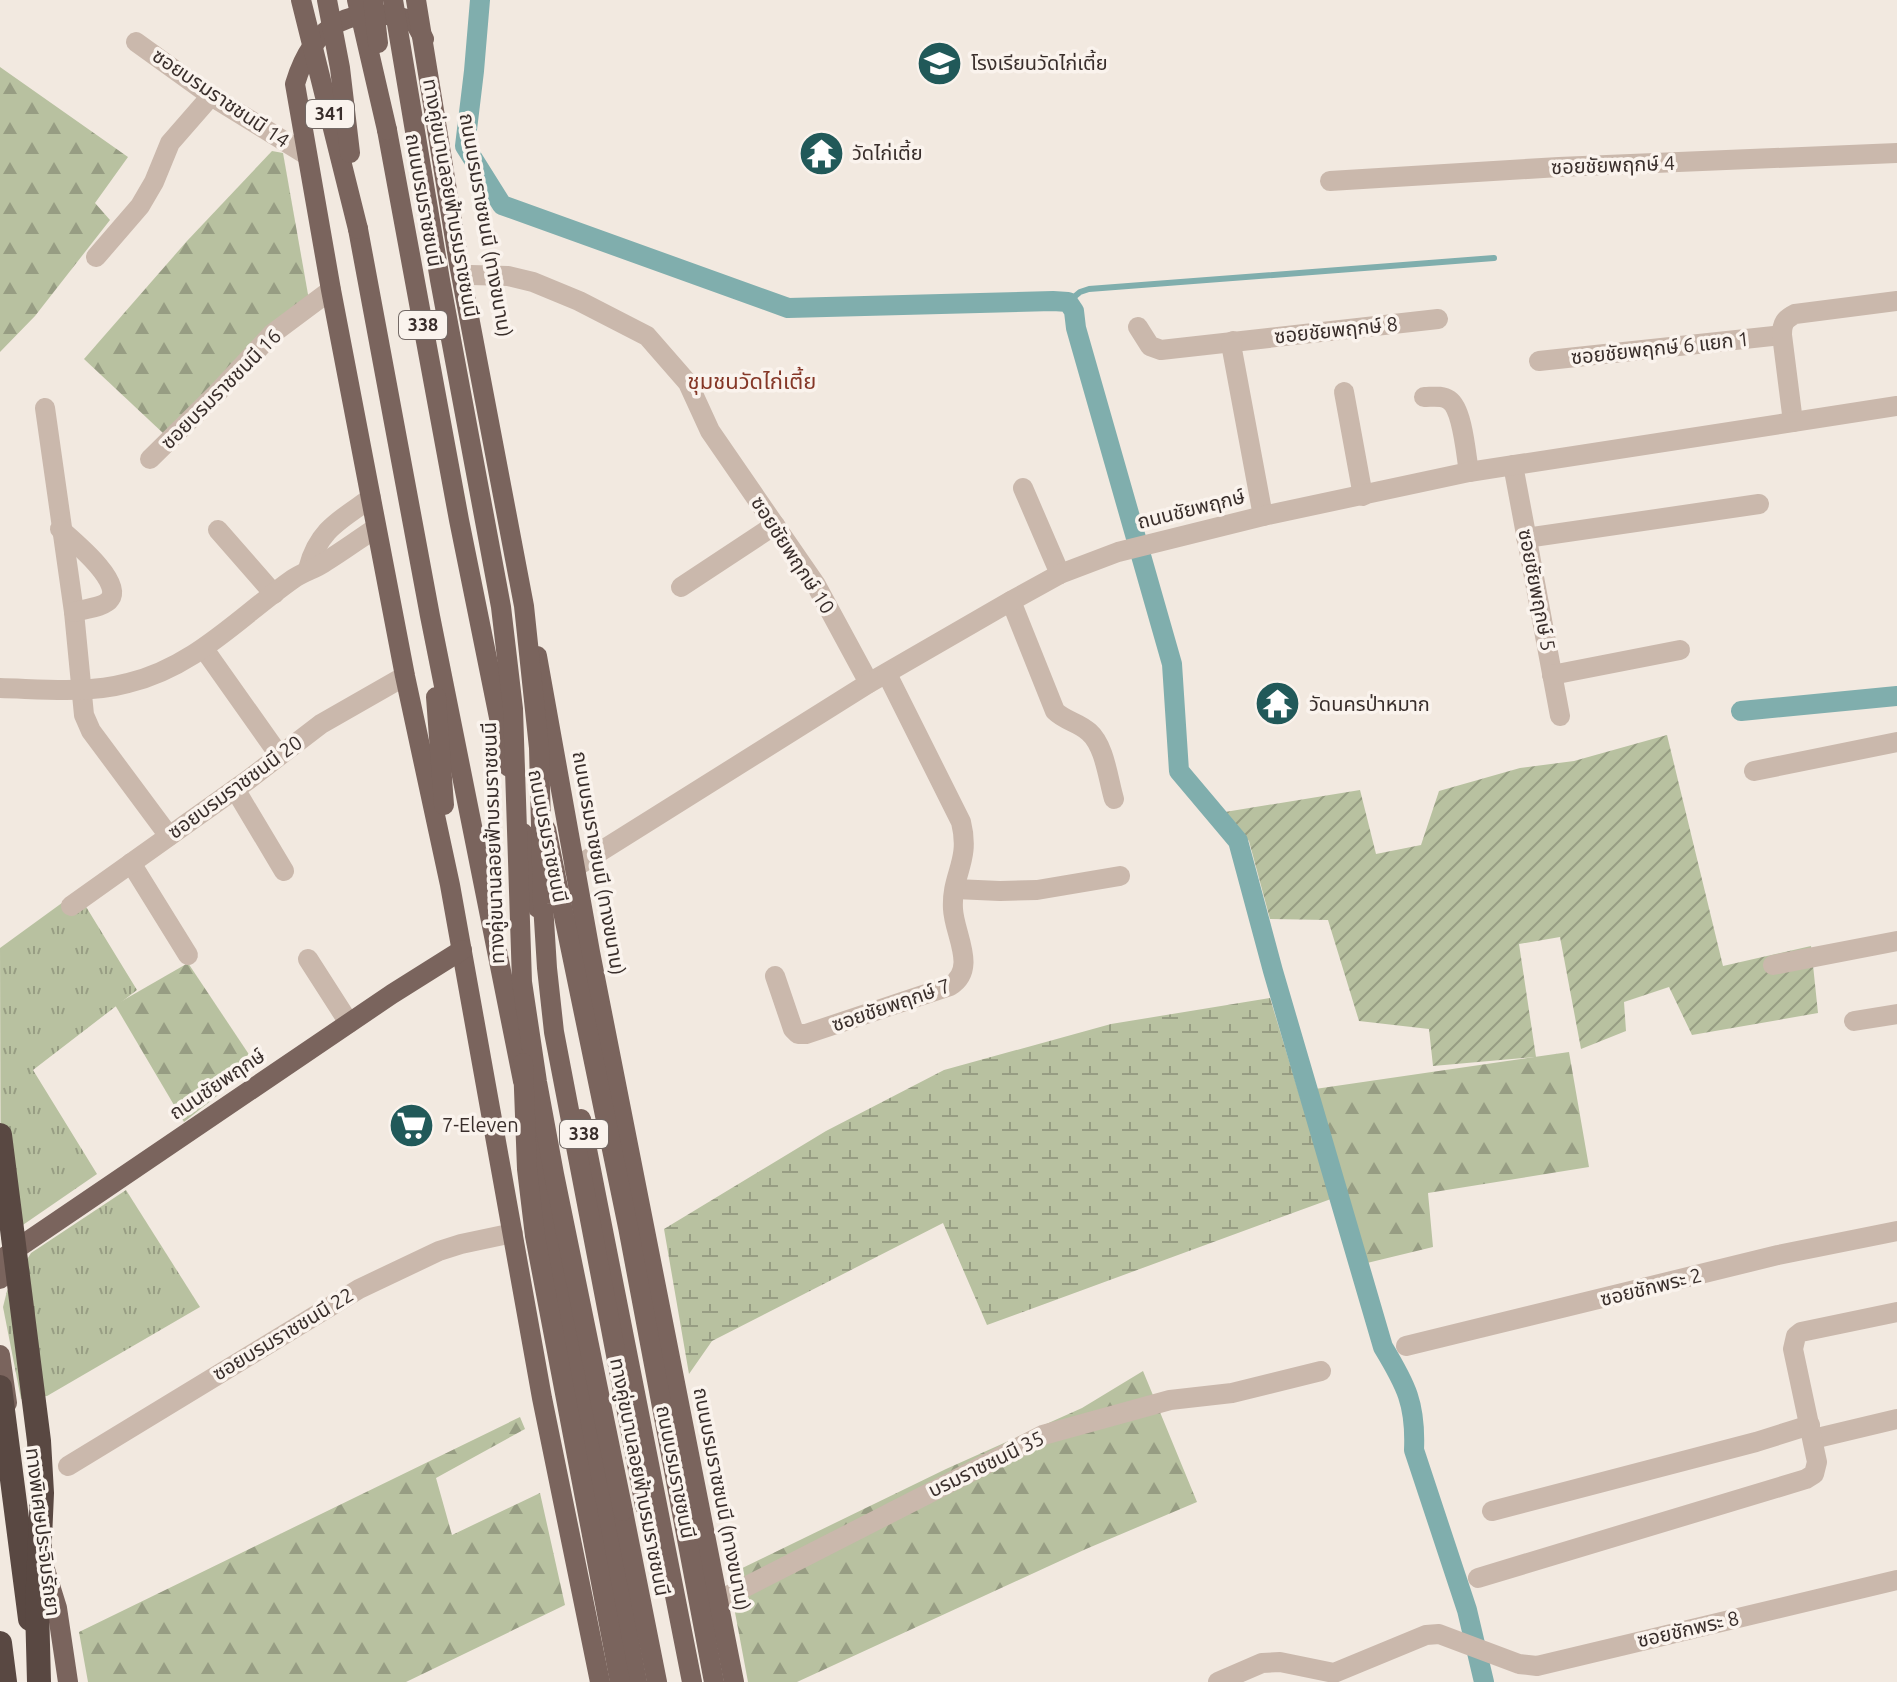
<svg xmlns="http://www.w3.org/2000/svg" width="1897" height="1682" viewBox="0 0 1897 1682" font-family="Ubuntu,'Noto Sans Thai',sans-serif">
<defs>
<pattern id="grass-tufts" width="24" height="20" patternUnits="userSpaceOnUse" patternTransform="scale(2)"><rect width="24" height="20" fill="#b8c1a0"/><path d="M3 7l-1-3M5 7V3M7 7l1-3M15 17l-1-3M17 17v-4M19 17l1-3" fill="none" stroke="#979d83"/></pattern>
<pattern id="forest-firs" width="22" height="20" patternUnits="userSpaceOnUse" patternTransform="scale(2)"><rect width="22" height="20" fill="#b8c1a0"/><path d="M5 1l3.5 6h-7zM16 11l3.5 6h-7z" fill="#979d83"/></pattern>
<pattern id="wetland-marsh" width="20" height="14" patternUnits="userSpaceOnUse" patternTransform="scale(2)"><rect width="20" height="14" fill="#b8c1a0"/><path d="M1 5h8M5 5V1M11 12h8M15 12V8" fill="none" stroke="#979d83"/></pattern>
<pattern id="garden-furrows" width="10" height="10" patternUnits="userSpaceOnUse" patternTransform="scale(2)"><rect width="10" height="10" fill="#b8c1a0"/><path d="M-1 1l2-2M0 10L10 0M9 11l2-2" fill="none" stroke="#979d83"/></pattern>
</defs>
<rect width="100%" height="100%" fill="#f2e9e0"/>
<g fill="url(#grass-tufts)">
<path d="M77,892l60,98 -104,80 64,104 -96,66 -1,-292z"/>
<path d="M126,1190l74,117 -153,89 -26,3 -18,-92 4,-16 24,-38z"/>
</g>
<g fill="url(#forest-firs)">
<path d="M0,67l128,90 -33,46 15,17 -75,96 -35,36z"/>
<path d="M272,151l11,2 26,147 -145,134 -80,-75 103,-118z"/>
<path d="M188,963l68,102 -72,57 -69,-117z"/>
<path d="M1569,1052l20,115 -161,26 5,54 -66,16 -52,-174z"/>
<path d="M1143,1371l54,131 -111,47 -289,133h-49l-20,-107 218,-106 136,-61z"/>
<path d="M520,1417l5,12 -89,49 16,57 88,-42 25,112 -159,77h-318l-9,-50z"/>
</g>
<path fill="url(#wetland-marsh)" d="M1270,998l61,201 -344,126 -44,-102 -231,118 -23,33 -25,-145 162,-98 118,-61 167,-46z"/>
<path fill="url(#garden-furrows)" d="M1667,735l56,231 88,-20 7,67 -126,22 -23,-48 -45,15 2,29 -45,18 -21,-112 -41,7 17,113 -103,9 -4,-37 -70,-8 -31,-101 -58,-1 -21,-78 -24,-29 135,-22 16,64 45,-9 18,-54 81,-23 54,-7z"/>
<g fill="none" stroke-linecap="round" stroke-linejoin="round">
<path stroke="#80aead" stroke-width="6" d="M1068,302l12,-10 9,-3 405,-31"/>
<g stroke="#80aead" stroke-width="20">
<path d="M480,0l-6,71 -9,75 37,59 286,103 265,-7 15,1 6,9 2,17 96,336 7,107 59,70 35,130 110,376c23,38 33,57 31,103l53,160 17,72"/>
<path d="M1741,711l156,-15"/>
</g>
<g stroke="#cab8ac" stroke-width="20">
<path d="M136,42l75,54 94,58"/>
<path d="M1330,181l229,-14 338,-14"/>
<path d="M96,257l44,-51 14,-24 16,-39 41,-47"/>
<path d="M471,275l37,1 25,6 46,19 68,35 41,47 22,48 106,154 53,98"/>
<path d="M1138,327l12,19 11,4 277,-31"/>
<path d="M1233,341l-2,3 32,172"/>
<path d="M1539,361l243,-26"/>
<path d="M1344,392l19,104"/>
<path d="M1424,397c8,0 18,-2 25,3 14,9 17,56 20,72"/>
<path d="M45,408l29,204 10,103 7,16 78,105"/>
<path d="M1793,422l-11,-87c0,-12 3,-16 13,-21l102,-13"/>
<path d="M150,459l68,-67 54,-58 59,-44"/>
<path d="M1513,465l47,251"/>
<path d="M1023,488l37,86"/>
<path d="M60,529c12,11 63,52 50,70 -5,8 -26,10 -36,13"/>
<path d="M218,530l56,64"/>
<path d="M1526,538l233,-34"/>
<path d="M308,569c10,-39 32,-49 63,-71"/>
<path d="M681,587l94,-62"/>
<path d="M1011,601l44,110c10,10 23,11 34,21 16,14 19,47 25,67"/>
<path d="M204,649l75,106"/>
<path d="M1552,675l128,-25"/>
<path d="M0,688c42,1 87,6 128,-5 67,-16 111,-66 165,-104 10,-7 22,-10 32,-17 18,-11 34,-23 51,-34"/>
<path d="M1754,771l143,-29"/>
<path d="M235,789l49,82"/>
<path d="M131,863l57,92"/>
<path d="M574,868l295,-185 142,-82 49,-27 58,-22 145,-36 206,-44 428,-66"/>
<path d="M955,889l45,2 37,-1 83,-14"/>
<path d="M71,906l177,-126 73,-56 84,-48"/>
<path d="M308,959l41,64"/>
<path d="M1773,965l124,-24"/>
<path d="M775,976l18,53 5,5h8l144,-48c28,-17 4,-52 3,-77 -2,-35 18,-47 8,-87l-74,-148"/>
<path d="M1854,1021l43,-7"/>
<path d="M1406,1346l372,-91 119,-24"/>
<path d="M1813,1439l84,-20"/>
<path d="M68,1466l291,-177 80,-38 22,-7 52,-11"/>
<path d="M1492,1511l264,-69 54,-17"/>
<path d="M1478,1578l328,-99 8,-5 3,-12 -24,-113 3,-13 5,-4 96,-20"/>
<path d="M718,1601l325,-166 127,-35 62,-7 89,-22"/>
<path d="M1218,1682l44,-19 18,-1 54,11 92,-38 13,-1 80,30 18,2 360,-86"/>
</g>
<g stroke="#7a645d" stroke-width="20">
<path d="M424,39l-10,-18c-60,-19 -101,2 -119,63l36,206 74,386 45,209 92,513 58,284"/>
<path d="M387,130l72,390 50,247"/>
<path d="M358,229l72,387 93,465"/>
<path d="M537,656l53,296 144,730"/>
<path d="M436,697l8,108"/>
<path d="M546,829l82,398 86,455"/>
<path d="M523,833l15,75"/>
<path d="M581,1119l111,563"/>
<path d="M532,1128l105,554"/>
<path d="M0,1259v20"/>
<path d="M0,1260l392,-266 70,-44"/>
<path d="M0,1355l7,48"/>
<path d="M623,1511l34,171"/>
<path d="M43,1563l14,45 11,74"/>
</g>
<g stroke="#594842" stroke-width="24">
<path d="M0,1387l30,232"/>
<path d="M0,1643l5,39"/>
</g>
<g stroke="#7a645d" stroke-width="20">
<path d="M301,0l57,229"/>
<path d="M327,0l13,68 10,85"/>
<path d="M357,0l30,130"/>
<path d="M373,0l5,43"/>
<path d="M393,0l47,280 61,327 12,102 9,273 15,100 17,92 69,337"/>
<path d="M416,0l43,264 65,342 15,142 4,156 4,64 7,64 91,474"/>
<path d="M523,1063l4,106 8,67 85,446"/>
</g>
<path stroke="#594842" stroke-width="24" d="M0,1135l39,306 3,52 -5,114 2,75"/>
</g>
<defs>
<symbol id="school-disc" viewBox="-11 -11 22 22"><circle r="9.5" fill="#215959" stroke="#faf3ed"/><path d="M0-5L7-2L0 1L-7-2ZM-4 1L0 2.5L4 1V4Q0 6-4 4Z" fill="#fff"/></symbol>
<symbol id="temple-disc" viewBox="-11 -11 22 22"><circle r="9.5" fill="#215959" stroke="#faf3ed"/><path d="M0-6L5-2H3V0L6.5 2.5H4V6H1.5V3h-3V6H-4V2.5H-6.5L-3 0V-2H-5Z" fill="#fff"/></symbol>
<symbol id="supermarket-disc" viewBox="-11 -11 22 22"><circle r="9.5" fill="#215959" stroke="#faf3ed"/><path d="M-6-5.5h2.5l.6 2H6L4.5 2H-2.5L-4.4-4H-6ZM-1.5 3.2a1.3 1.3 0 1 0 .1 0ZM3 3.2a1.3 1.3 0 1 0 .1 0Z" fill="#fff"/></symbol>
</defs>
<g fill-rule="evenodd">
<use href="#school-disc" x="914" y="38" width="51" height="51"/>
<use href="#temple-disc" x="796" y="128" width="51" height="51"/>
<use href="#temple-disc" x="1252" y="678" width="51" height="51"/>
<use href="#supermarket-disc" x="386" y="1100" width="51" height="51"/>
</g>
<g text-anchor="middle" stroke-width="7" stroke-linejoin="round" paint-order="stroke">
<g fill="#faf3ed" stroke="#736965" stroke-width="2">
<rect x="306" y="100" width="48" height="28" rx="6"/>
<rect x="399" y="311" width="48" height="28" rx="6"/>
<rect x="560" y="1120" width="48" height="28" rx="6"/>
</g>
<g font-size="18" font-weight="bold" fill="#392e2b">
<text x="330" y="120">341</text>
<text x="423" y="331">338</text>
<text x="584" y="1140">338</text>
</g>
<g font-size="20" fill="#392e2b" stroke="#faf3ed" text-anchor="start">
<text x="971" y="70">โรงเรียนวัดไก่เตี้ย</text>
<text x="852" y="160">วัดไก่เตี้ย</text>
<text x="1309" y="711">วัดนครป่าหมาก</text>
<text x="442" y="1132">7-Eleven</text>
</g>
<g font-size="20" fill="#392e2b" stroke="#faf3ed">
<text transform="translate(221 98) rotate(34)" y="7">ซอยบรมราชชนนี 14</text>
<text transform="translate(1613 165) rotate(-2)" y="7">ซอยชัยพฤกษ์ 4</text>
<text transform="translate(451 198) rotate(80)" y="7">ทางคู่ขนานลอยฟ้าบรมราชชนนี</text>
<text transform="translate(424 200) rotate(80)" y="7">ถนนบรมราชชนนี</text>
<text transform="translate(486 225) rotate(80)" y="7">ถนนบรมราชชนนี (ทางขนาน)</text>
<text transform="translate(1336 330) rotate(-6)" y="7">ซอยชัยพฤกษ์ 8</text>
<text transform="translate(1660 348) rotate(-6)" y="7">ซอยชัยพฤกษ์ 6 แยก 1</text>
<text transform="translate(221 389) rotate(-45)" y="7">ซอยบรมราชชนนี 16</text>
<text transform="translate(1191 509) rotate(-14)" y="7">ถนนชัยพฤกษ์</text>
<text transform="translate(793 555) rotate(57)" y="7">ซอยชัยพฤกษ์ 10</text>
<text transform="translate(1537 590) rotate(79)" y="7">ซอยชัยพฤกษ์ 5</text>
<text transform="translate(235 787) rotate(-36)" y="7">ซอยบรมราชชนนี 20</text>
<text transform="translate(548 836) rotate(79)" y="7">ถนนบรมราชชนนี</text>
<text transform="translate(493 843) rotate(-92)" y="7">ทางคู่ขนานลอยฟ้าบรมราชชนนี</text>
<text transform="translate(599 863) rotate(80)" y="7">ถนนบรมราชชนนี (ทางขนาน)</text>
<text transform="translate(891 1005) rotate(-19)" y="7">ซอยชัยพฤกษ์ 7</text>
<text transform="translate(217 1084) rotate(-34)" y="7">ถนนชัยพฤกษ์</text>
<text transform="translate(1651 1287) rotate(-14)" y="7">ซอยชักพระ 2</text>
<text transform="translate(283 1334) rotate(-31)" y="7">ซอยบรมราชชนนี 22</text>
<text transform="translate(986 1464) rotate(-26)" y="7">บรมราชชนนี 35</text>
<text transform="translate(676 1472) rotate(79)" y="7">ถนนบรมราชชนนี</text>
<text transform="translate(640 1477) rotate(79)" y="7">ทางคู่ขนานลอยฟ้าบรมราชชนนี</text>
<text transform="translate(722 1499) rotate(79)" y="7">ถนนบรมราชชนนี (ทางขนาน)</text>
<text transform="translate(43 1532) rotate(83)" y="7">ทางพิเศษประจิมรัถยา</text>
<text transform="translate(1688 1629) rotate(-13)" y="7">ซอยชักพระ 8</text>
</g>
<g font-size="22" fill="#853727" stroke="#faf3ed">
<text x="752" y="389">ชุมชนวัดไก่เตี้ย</text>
</g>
</g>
</svg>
